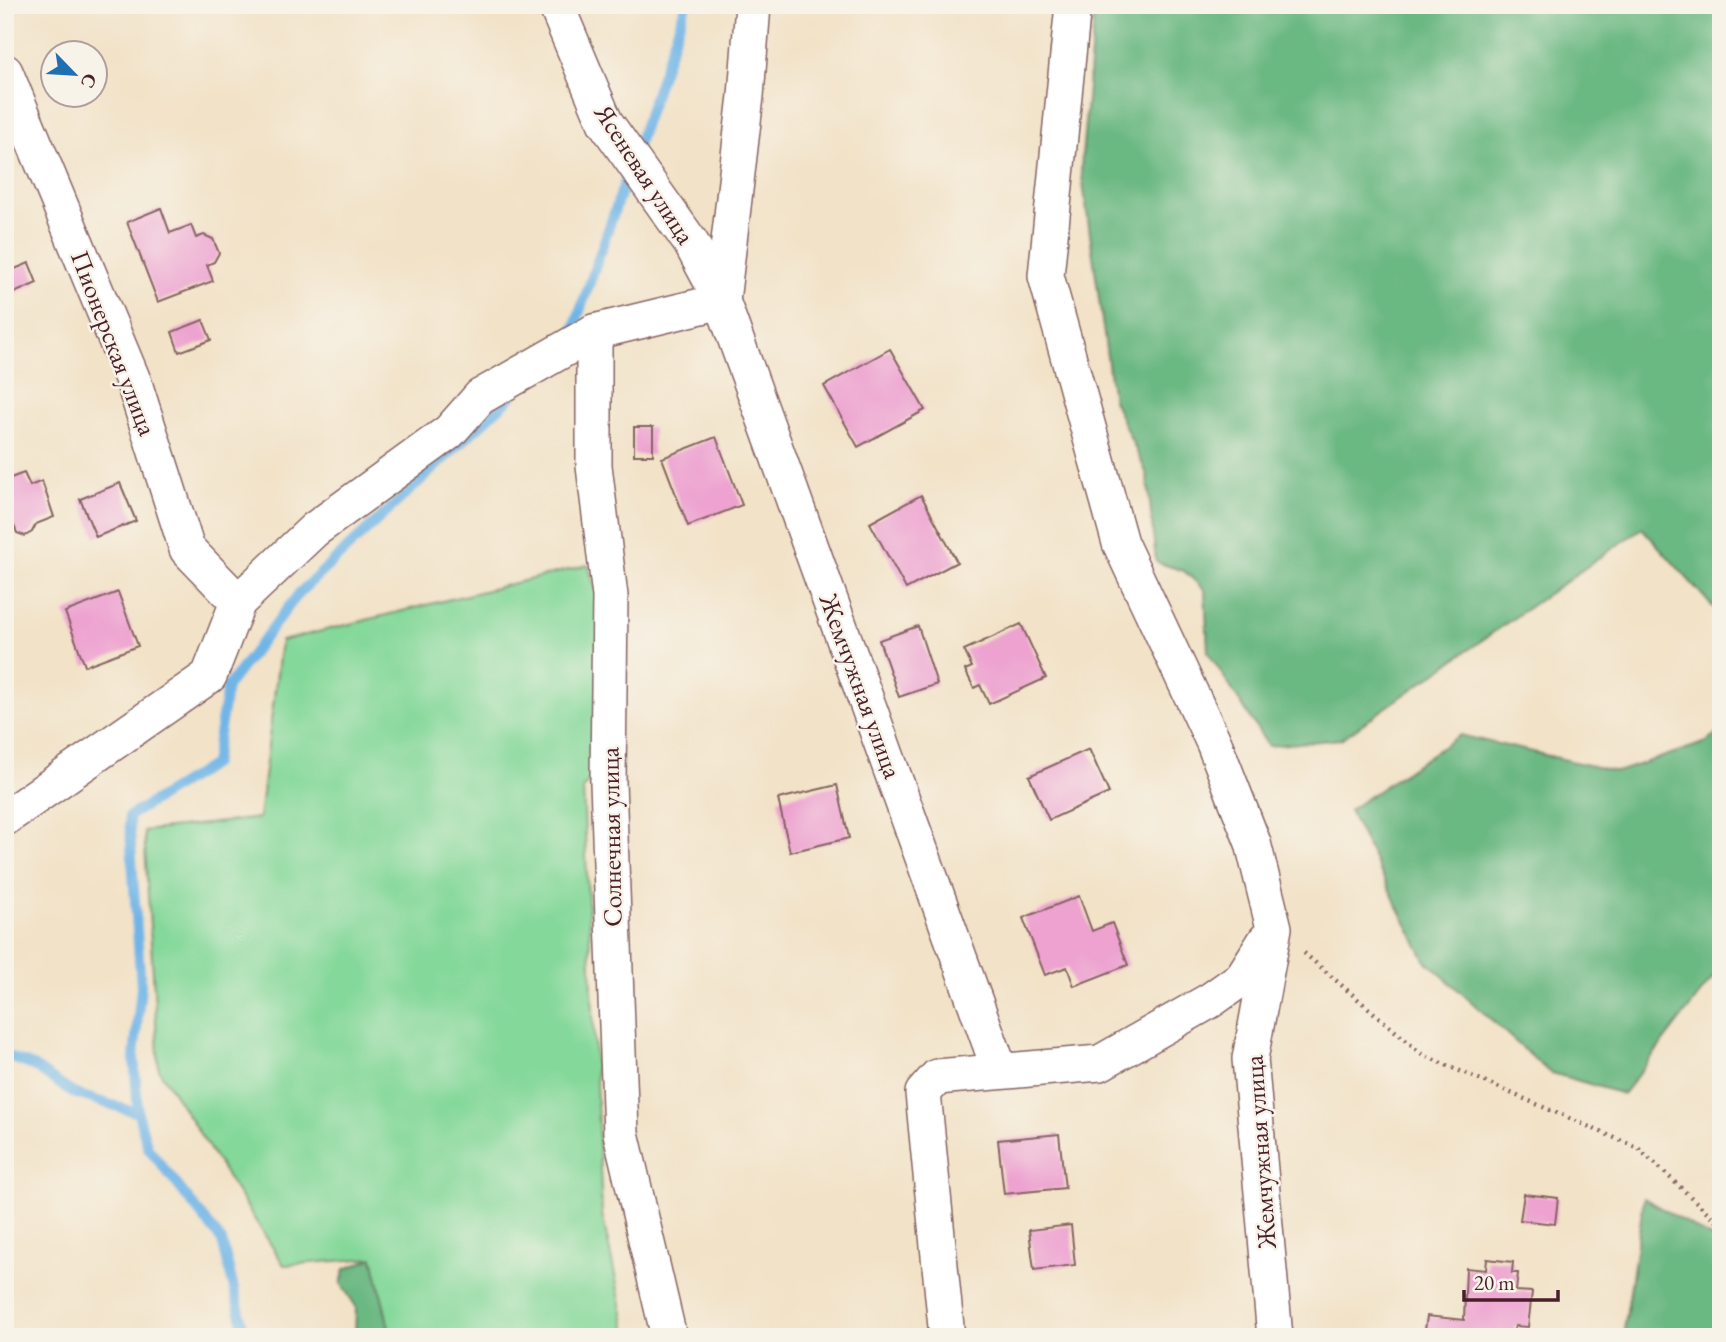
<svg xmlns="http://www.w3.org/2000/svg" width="1726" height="1342" viewBox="0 0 1726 1342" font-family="'EB Garamond',serif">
<rect width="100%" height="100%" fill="#f7f3e8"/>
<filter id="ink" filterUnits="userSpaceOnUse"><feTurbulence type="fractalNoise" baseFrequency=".0143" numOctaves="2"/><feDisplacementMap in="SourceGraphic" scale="14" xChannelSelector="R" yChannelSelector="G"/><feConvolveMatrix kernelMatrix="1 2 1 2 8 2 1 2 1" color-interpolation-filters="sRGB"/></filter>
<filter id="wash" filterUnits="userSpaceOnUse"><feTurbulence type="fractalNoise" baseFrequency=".00686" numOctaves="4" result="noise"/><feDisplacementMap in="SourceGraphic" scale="28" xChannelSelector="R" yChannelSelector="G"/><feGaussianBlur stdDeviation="1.57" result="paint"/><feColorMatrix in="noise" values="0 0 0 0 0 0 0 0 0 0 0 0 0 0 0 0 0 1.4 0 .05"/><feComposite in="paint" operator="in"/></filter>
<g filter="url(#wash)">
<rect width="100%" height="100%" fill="#f2e2c7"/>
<path fill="#84d89a" stroke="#677c62" stroke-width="2" d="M588,565l13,42 -3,165 -15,16 19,426 26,123h-237l-18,-79 -89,7 -125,-195 -15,-239 115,-13 22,-177z"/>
<g fill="#6bb882" stroke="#5a6c56" stroke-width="2">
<path d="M1095,5h626v611l-79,-88 -301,211 -73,7 -60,-94 -3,-62 -21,-19 -28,-9 -9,-88 -34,-74 -32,-231z"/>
<path d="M1721,729v238l-98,127 -74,-22 -124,-112 -76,-150 111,-75 157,37 90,-30z"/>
<path d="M1644,1198l77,46v93h-98z"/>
<path d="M373,1258l18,79h-36l1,-30 -15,-24 4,-14z"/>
</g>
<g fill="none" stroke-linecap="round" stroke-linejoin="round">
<g stroke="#71b5e7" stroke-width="10">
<path d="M635,152l51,-147"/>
<path d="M572,334l57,-165"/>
<path d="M5,1055l28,11 40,27 65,20"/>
<path d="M246,1337l-24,-96 -74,-93 -10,-35 -4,-56 7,-70 -12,-171 85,-52 13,-77 72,-94 212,-196"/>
</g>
</g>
<g id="blocks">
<g fill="#eda2d0">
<path d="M161,208l9,25 21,-8 5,13 8,-3 9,4 6,14 -5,9 -7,3 6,16 -55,21 -31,-80z"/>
<path d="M29,263l8,20 -32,14v-24z"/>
<path d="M203,320l8,20 -32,12 -7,-20z"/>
<path d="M890,349l35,61 -67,37 -34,-61z"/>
<rect x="634" y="427" width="19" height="28"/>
<path d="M716,437l26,68 -54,21 -26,-68z"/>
<path d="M24,473l6,13 12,-5 12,36 -18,7 -4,8 -7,4 -8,-3 -12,-29v-24z"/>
<path d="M120,483l16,38 -40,16 -16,-38z"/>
<path d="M921,495l36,67 -51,27 -36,-66z"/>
<path d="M118,592l20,54 -53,20 -20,-54z"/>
<path d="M1021,624l25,54 -57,26 -9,-19 -6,3 -9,-18 7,-3 -8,-17z"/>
<path d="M918,626l19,58 -38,13 -20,-57z"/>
<path d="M1089,749l20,44 -60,27 -20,-44z"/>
<path d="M837,785l12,53 -59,14 -12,-53z"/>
<path d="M1079,896l13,35 20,-8 16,42 -54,21 -7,-19 -22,8 -22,-57z"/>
<path d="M1059,1134l6,54 -61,6 -6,-54z"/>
<path d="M1524,1194l34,4 -3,26 -35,-4z"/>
<path d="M1071,1225l4,40 -41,5 -5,-40z"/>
<path d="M1487,1259l26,3 -1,11h6l-2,18 16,1 -4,35 -13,-1 -2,11h-89l3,-21 37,4 2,-52 20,2z"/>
</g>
</g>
</g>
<g filter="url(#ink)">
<use href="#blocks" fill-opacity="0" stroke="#856362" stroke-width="2"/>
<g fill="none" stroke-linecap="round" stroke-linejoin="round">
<defs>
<g id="street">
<path d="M556,5l49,117 86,121 31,58 278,770"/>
<path d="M1073,5l-27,271 74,267 94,200 39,100 21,85 -24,131 25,278"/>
<path d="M5,72l129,311 53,166 51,53"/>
<path d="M594,332v134l16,130 -2,186 13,351 48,204"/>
<path d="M5,818l204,-142 29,-74 76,-72 135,-98 31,-35 114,-65 128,-31 24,-205 7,-91"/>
<path d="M947,1337l-24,-244 14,-16 163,-14 111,-63 31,-22 24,-38"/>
</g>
</defs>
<use href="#street" stroke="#856362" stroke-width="38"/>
<path stroke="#856362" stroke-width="4.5" stroke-dasharray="2 5" stroke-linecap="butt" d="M1304,953l119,102 215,93 83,77"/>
<use href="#street" stroke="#fff" stroke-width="35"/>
</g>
</g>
<g text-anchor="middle" stroke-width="5" stroke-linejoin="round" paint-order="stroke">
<g font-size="26" fill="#4a1f2b" stroke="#f7f3e8">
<text transform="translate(645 174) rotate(57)" y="9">Ясеневая улица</text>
<text transform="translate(114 343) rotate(69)" y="9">Пионерская улица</text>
<text transform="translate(861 686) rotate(70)" y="9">Жемчужная улица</text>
<text transform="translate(611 837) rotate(-91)" y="9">Солнечная улица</text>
<text transform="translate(1260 1152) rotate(-94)" y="9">Жемчужная улица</text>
</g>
</g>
<rect width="1726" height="1342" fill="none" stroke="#f7f3e8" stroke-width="28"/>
<g transform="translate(74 74) rotate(115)"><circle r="33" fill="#f7f3e8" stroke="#b29e9c" stroke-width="2"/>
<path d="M0-5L12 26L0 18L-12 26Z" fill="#1f6fb2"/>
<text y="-10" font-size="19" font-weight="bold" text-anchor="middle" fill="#4a1f2b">С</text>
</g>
<path d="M1464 1290v10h94v-10" fill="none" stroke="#4a1f2b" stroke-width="3.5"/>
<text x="1474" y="1290" font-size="21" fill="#4a1f2b" stroke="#f7f3e8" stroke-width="5" paint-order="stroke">20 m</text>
</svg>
